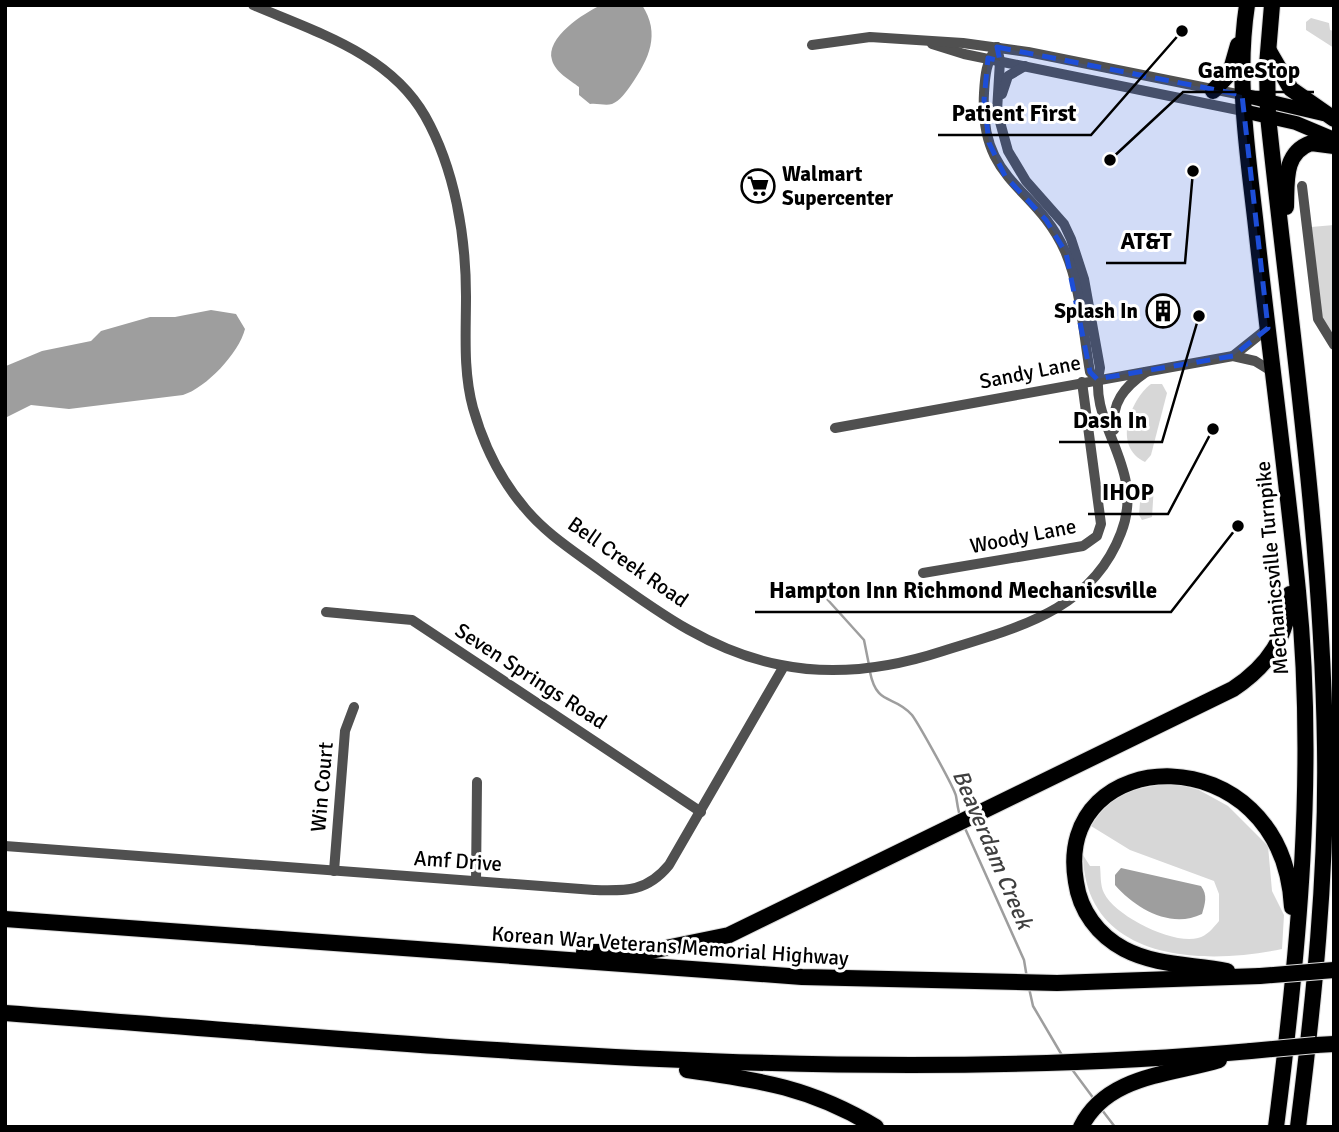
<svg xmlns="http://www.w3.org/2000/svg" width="1339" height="1132" viewBox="0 0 1339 1132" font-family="Signika,sans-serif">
<rect width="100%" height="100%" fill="#fff"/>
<g fill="#d7d7d7">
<path d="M1311,18l18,5 1,7 4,1v17l-28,-18v-8z"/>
<path d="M1334,225v113l-11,-14 -12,-97z"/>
<path d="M1151,384h11l5,9 -16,62 -6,7c-33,-15 -15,-62 6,-78z"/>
<path d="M1149,483l5,2 -2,32 -10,3 -3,-5 2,-25z"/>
<path d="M1174,783l25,7 29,16 40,40 4,45 12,24 -2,34c-80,17 -197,12 -199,-94l7,11h10c1,9 0,19 4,27 11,23 69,52 94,45 9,-2 15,-10 21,-17v-27l-5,-13 -84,-31 -39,-24c22,-35 44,-38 83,-43z"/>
</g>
<g fill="#9e9e9e">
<path d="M601,5h41c19,29 7,54 -11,80 -5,7 -11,16 -19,19 -7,2 -14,-1 -22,0l-11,-9v-8c-9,-7 -24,-15 -27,-27 -7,-22 32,-47 49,-55z"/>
<path d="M211,310l25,4 9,15c-6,24 -39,59 -62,66l-114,14 -38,-4 -26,13 1,-52 36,-15 49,-10 10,-10 49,-14h25z"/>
<path d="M1121,868l80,18c7,9 4,18 1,28 -31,15 -66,-5 -87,-29v-10z"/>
</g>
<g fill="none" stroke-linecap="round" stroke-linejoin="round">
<g stroke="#9e9e9e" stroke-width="2.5">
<path d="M827,599l37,41 5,25"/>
<path d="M870,672c7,35 24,22 42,43 6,8 42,72 44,81 1,7 2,13 4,21"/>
<path d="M964,826l60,134 3,18"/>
<path d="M1029,988l4,18 30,51"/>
<path d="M1071,1068l23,31"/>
<path d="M1102,1110l13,17"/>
</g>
<defs>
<g id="major">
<path d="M1242,95l81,19"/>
<path d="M1243,111l53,12 38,16"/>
</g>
<g id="highway">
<path d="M1247,5c-12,77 2,155 10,231 13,118 29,236 41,355 18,179 1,358 -22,536"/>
<path d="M1272,5l-5,60 1,51c22,210 54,420 57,631 2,128 -11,253 -27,380"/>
<path d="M1269,51l22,38 43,30"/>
<path d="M1213,91l17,-18 8,-28"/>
<path d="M1286,207c1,-25 -3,-54 25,-64l23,3"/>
<path d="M5,919l797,58 255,6 203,-7"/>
<path d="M584,952h62l83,-17 504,-246c35,-23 55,-52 57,-95"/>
<path d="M1227,971c-34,-7 -71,-5 -103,-22 -26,-14 -44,-38 -48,-67 -24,-140 206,-150 216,25"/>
<path d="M5,1013c415,31 830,75 1246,38"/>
<path d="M1316,1045l18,-1"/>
<path d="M687,1070c73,10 125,18 189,57"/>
<path d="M1081,1127c26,-52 89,-52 138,-67"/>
</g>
</defs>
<use href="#major" stroke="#dbdbdb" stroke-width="16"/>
<use href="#highway" stroke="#dbdbdb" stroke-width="18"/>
<g stroke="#505050" stroke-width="10">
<path d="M253,5c63,27 137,49 172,111 30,53 41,121 41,180 0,38 -3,75 7,112 10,35 27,71 51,99 20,25 48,43 74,62 57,41 113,83 183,96 54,11 110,3 162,-14 72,-23 148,-39 178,-118 26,-66 -35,-109 -21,-165l-16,-89 -13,-40 -7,-15 -38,-43 -18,-30 -11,-40 3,-50 -3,-14"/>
<path d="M932,44l32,10 279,57"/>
<path d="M812,45l58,-8 93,6 65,9 214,43"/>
<path d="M997,47c-11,14 -12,29 -13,46 -5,90 52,92 81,158 16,37 18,81 25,121l7,7"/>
<path d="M1002,94l6,-18 17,-10"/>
<path d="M1302,186l16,133 16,26"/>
<path d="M1233,356l35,-28"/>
<path d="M835,428l398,-72 22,5 18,11"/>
<path d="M1114,430c-3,-27 10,-43 32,-58"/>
<path d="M923,573l160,-27 14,-10 4,-12 -19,-142"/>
<path d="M326,612l86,8 289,192"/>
<path d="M5,846l589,44c32,1 53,2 75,-25l115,-199"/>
<path d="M334,871l11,-140 9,-24"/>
<path d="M476,881l1,-99"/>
</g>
<use href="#major" stroke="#000" stroke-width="14"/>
<use href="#highway" stroke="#000" stroke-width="16"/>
<defs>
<g id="highway-bridge">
<path d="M1260,976l74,-6"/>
<path d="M1251,1051l65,-6"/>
</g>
</defs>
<use href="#highway-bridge" stroke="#dbdbdb" stroke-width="18" stroke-linecap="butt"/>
<use href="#highway-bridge" stroke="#000" stroke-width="16"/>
</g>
<path fill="#1d4ed8" fill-opacity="0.2" stroke="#1d4ed8" stroke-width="5" stroke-dasharray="14 9" stroke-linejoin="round" d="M997,47l245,48 26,233 -35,28 -136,23 -7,-7 -24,-119 -20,-33 -41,-44 -16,-33 -5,-43 4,-42 12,3z"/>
<defs>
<symbol id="supermarket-ring" viewBox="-11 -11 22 22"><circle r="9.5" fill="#fff" stroke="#000" stroke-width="1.5"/><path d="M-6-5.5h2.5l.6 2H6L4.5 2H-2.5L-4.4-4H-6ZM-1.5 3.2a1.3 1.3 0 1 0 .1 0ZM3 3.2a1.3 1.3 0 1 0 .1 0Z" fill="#000"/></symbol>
<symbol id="building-ring" viewBox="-11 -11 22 22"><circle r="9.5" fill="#fff" stroke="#000" stroke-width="1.5"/><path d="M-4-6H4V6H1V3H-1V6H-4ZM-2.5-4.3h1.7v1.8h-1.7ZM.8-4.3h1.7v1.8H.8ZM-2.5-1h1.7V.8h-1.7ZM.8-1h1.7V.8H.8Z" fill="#000"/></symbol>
</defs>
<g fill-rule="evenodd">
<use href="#supermarket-ring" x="739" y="167" width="38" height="38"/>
<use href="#building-ring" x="1144" y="292" width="38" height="38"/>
</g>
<g text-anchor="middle" stroke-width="6" stroke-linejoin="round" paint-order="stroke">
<g font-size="21" font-weight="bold" fill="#000" stroke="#fff" text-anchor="start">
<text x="782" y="181">Walmart<tspan x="782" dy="24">Supercenter</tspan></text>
<text x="1138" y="318" text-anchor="end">Splash In</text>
</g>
<g font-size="21" fill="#000" stroke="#fff">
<text transform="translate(1030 372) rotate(-11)" y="7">Sandy Lane</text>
<text transform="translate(1023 536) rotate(-11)" y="7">Woody Lane</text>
<text transform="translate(628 562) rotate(35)" y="7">Bell Creek Road</text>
<text transform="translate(1272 568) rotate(-95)" y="7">Mechanicsville Turnpike</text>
<text transform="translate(531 676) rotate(33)" y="7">Seven Springs Road</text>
<text transform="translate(322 787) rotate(-85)" y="7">Win Court</text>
<text transform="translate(458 861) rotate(4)" y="7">Amf Drive</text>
<text transform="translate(670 946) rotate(4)" y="7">Korean War Veterans Memorial Highway</text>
</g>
<g font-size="23" font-style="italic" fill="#3f3f3f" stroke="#fff">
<text transform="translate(993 849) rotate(67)" y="8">Beaverdam Creek</text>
</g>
</g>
<path fill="none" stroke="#000" stroke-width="2.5" d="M1110 160L1183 92H1314M1182 31L1091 135H938M1193 171L1185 263H1106M1199 316L1162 442H1059M1213 429L1168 514H1088M1238 526L1171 612H755"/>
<g fill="#000" stroke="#fff" stroke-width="2.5">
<circle cx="1110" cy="160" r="7"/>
<circle cx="1182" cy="31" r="7"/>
<circle cx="1193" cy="171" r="7"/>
<circle cx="1199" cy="316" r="7"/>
<circle cx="1213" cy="429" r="7"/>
<circle cx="1238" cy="526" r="7"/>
</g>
<g font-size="23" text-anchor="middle" font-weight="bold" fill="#000" stroke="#fff" stroke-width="6" stroke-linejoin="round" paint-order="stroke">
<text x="1249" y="78">GameStop</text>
<text x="1014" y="121">Patient First</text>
<text x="1146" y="249">AT&amp;T</text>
<text x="1110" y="428">Dash In</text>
<text x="1128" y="500">IHOP</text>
<text x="963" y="598">Hampton Inn Richmond Mechanicsville</text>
</g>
<rect width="1339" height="1132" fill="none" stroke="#000000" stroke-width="14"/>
</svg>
